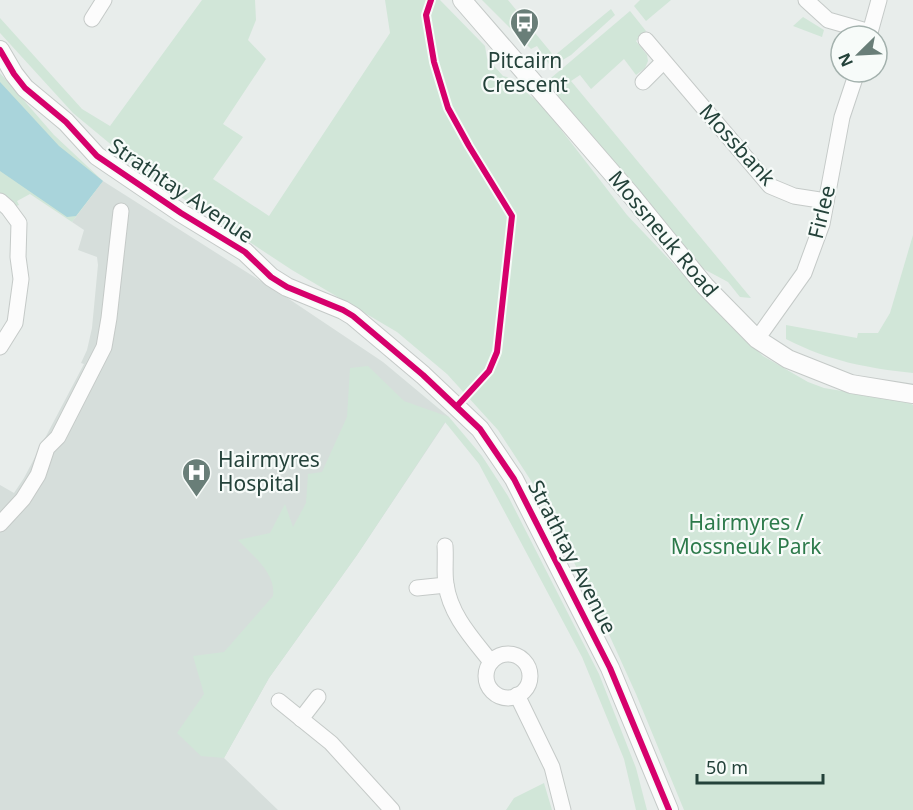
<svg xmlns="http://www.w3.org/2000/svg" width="913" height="810" viewBox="0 0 913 810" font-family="'Noto Sans',sans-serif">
<rect width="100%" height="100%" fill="#e8edeb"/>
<path fill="#d6dedb" d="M103,181l186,118 94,63 66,55 -92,138 -88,123 -45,80 54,52h-278v-325l14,8 10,-15 60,-114 -3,-1 6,-13 5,-22 6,-63 -1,-8 -19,-7 6,-20 -12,-8z"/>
<g fill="#d1e6d8">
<path d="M202,0h53l1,20 -8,20 18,19 -43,65 20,13 -30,42 56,37 121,-183 -5,-33h55l45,46 2,12 16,18 4,1 35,28 85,110 108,114 28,27 45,26 16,6 84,14 5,3v405h-229l-48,-116 -39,-86 -58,-115 -41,-63 -51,-56 -50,-42 -105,-62 -143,-94 -76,-63 -73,-80v-15l82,91 28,17z"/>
<path d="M482,0h26l46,56 57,-47 4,6 -44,40 -20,12 -14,-21 -6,3z"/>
<path d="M640,0h31l-25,21 -12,-15z"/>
<path d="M630,11l16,20 -10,10 11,14 1,6 -3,7 -9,7 -12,-16 -33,30 -11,-14 -9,6 180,217 -11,-1 -12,-15 -28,-15 -141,-169 -8,-20z"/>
<path d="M803,17l21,13 -2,7 -29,-11z"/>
<path d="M0,73l54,62 49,46 -31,41 -42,-28 -13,7 2,4 -5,2 -14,-10z"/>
<path d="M913,235v138c-47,-5 -84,-12 -127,-34v-14l71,13 1,-5h20l12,-20z"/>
<path d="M368,366l36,35 45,16 33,39 26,40 91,178 37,94 11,42h-11l-12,-51 -42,-102 -103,-193 -34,-42 -88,133 -88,123 -45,80 -23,-2 -24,-23 27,-39 -11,-38 31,-4 49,-56c3,-23 -20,-40 -35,-56l32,-7 15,-29 8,23 13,-24 2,-29 14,-2 25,-55 3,-49z"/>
<path d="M544,783l8,27h-46l8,-12z"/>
</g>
<path fill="#a9d4db" d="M0,82l59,64 44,35 -27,35 -9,1 -67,-46z"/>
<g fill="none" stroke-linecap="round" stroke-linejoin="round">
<defs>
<g id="minor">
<path d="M806,0l22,20 42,12"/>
<path d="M92,19l12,-19"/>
<path d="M869,36l10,-36"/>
<path d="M646,40l124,146 24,10 32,5"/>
<path d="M643,82l20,-20"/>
<path d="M0,201l8,7 11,15 -1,34 3,22 -6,44 -15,24"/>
<path d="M757,339l47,-66 18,-49 20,-107 15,-45"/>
<path d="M0,524l23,-25 15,-24 9,-27 11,-11 46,-90 5,-29 12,-107"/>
<path d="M445,546c1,13 -1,26 1,38 4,31 27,55 45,78"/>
<path d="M417,588l29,-3"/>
<circle cx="508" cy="676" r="22"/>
<path d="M517,695l35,72 11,43"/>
<path d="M279,701l52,42 61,67"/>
<path d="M301,719l17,-22"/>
</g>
<g id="tertiary">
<path d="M462,0l169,195 74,91 52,53 31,20 63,25 62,10"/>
<path d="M0,50l14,24 11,14 41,34 31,34 84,57 64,39 26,25 16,10 56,23 10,6 70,59 57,54 34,50 96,189 59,142"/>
</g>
</defs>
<use href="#minor" stroke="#c5cac8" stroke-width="17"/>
<use href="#tertiary" stroke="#c5cac8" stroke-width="20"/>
<use href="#minor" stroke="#fcfcfc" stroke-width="15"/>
<use href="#tertiary" stroke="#fcfcfc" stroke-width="18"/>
<defs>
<g id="cycleway">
<path d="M431,0l-5,15 8,47 14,46 21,38 43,70 -15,136 -8,19 -32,35"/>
<path d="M0,50l14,24 11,14 41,34 31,34 84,57 64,39 26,25 16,10 56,23 10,6 70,59 57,54 34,50 96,189 59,142"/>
</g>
</defs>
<use href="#cycleway" stroke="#f7fbf9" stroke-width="10"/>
<use href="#cycleway" stroke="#d6006c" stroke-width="6"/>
</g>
<defs>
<symbol id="bus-pin" viewBox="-11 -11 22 30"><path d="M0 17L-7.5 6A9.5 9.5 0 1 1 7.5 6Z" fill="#697e78" stroke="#f7fbf9"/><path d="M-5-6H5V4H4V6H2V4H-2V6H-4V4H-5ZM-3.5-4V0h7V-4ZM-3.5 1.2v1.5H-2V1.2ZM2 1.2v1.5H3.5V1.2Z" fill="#fff"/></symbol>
<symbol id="hospital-pin" viewBox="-11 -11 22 30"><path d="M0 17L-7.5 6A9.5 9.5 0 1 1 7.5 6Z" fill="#697e78" stroke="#f7fbf9"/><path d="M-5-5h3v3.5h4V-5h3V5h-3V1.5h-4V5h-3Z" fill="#fff"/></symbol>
</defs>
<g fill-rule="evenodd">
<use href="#bus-pin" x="508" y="6" width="33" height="45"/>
<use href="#hospital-pin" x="180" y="456" width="33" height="45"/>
</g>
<g text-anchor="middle" stroke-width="4.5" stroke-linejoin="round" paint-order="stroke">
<g font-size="21" fill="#24423a" stroke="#f7fbf9">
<text x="525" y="68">Pitcairn<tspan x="525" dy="24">Crescent</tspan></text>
<text x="218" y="467" text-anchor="start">Hairmyres<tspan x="218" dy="24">Hospital</tspan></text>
</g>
<g font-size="21" fill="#24423a" stroke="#f7fbf9">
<text transform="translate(737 145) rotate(48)" y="7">Mossbank</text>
<text transform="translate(181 191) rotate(34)" y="7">Strathtay Avenue</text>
<text transform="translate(822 212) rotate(-76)" y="7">Firlee</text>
<text transform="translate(663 234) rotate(50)" y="7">Mossneuk Road</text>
<text transform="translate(572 557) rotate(63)" y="7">Strathtay Avenue</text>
</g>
<g font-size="21" fill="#2d7a4b" stroke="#f7fbf9">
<text x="746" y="530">Hairmyres /<tspan x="746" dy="24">Mossneuk Park</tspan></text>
</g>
</g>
<g transform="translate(859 54) rotate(246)"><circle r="28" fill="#f7fbf9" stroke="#a3b1ad" stroke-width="1.5"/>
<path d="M0-4.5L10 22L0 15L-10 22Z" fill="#697e78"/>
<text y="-9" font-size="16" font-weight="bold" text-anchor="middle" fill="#24423a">N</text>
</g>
<path d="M697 774v9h126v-9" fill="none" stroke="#24423a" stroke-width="3"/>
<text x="706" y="774" font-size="18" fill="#24423a" stroke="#f7fbf9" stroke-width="4.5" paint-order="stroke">50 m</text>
</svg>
